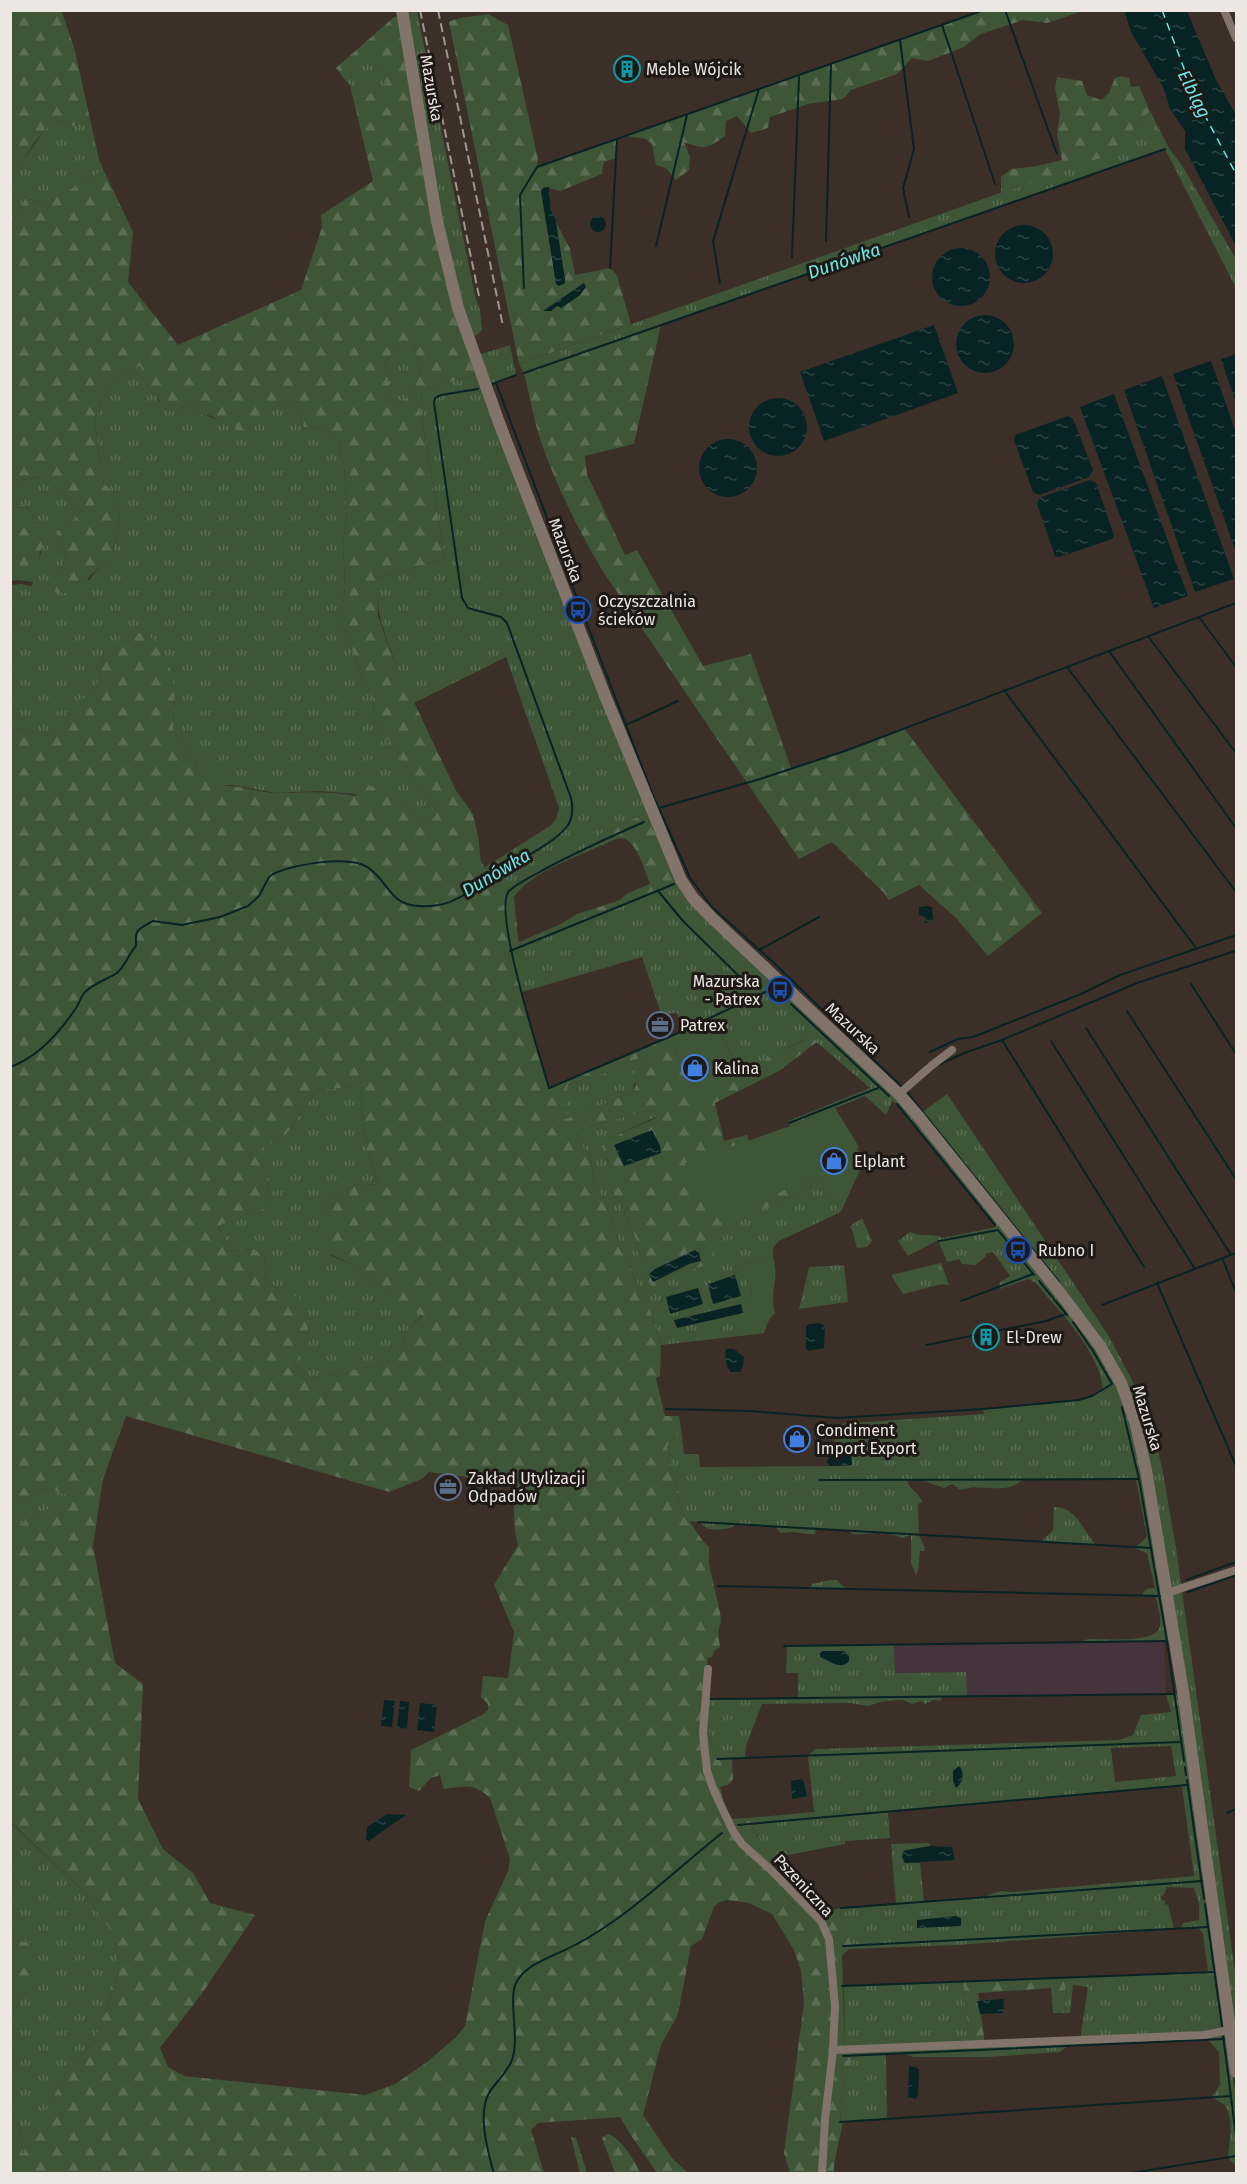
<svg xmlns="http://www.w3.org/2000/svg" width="1247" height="2184" viewBox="0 0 1247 2184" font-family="'Fira Sans',sans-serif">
<defs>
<pattern id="grass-tufts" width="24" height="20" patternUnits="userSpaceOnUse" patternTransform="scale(1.5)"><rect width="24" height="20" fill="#3e5538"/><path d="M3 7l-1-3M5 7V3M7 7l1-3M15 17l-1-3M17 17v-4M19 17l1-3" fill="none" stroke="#5a6d54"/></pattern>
<pattern id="forest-firs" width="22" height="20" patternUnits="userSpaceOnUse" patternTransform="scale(1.5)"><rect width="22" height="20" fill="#3e5538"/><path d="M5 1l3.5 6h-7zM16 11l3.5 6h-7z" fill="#5a6d54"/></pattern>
<pattern id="water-ripples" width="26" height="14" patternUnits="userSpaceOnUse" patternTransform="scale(1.5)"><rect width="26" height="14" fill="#082323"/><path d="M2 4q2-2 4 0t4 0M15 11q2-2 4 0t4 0" fill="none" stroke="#2c4343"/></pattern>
</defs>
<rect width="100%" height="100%" fill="#3b2f28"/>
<path fill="#46343d" d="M1164,1641l2,53 -199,2 -1,-24 -71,1 -1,-28z"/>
<g fill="url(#grass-tufts)" fill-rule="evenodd">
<path d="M407,11h10l58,285 5,14 2,20 -5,5 -5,1 -22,-71z"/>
<path d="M376,51l11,31 -8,7 -25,13 -4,-17 -4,-4z"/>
<path d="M1150,111l19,37 14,19 53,92v29l-71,-139 -641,224 -5,-9 616,-219 -5,-12 6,-10z"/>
<path d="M90,119l9,40 5,12 -62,34 -16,-8 -15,31v-45l11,-21 25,-35 10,-7 16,6z"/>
<path d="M405,342h8l7,27 -7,24 -19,14 -9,-43 2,-5z"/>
<path d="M510,345l6,30 -27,10 -11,-30z"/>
<path d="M140,366l15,26 4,10 18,8 15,-6 8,9 49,19c13,-17 22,-31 46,-29l9,24 17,2 18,12 5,25 3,45 -4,33 2,43 -4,34 22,58 10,18 1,23 63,91 -2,7 -14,2 -19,-22 -82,-7 -45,2 -43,-8 -14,1 -19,-17 -9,-16 -17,-22 2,-39 -71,-42 -3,22 -7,22 -18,8 -17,31 -11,3 -36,-8 -1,2v-145l10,-1 11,2c6,-16 6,-31 14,-46l-3,-12 -18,-23 -14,-1v-18l10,-6 22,-3 25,20 9,20 -20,14c0,10 6,18 9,28l-8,15 31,6 8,-10 14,-8c5,-28 20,-58 -7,-77l-5,-26 -4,-39 13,-36z"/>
<path d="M477,374l172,438 -50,23 3,10c-27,13 -71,27 -88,52 -2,4 -10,7 -14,11v-20l-15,-21 65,-41 6,-7 3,-11 -53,-151 -92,46c-18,-40 -40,-80 -37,-125l68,-19 -25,-151 2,-18z"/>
<path d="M678,882l223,220 177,220 34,52 20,51 39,216 -88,1 1,-2 6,-1c14,0 62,4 69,-10 4,-9 -2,-23 -3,-33h-14c3,-8 5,-8 13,-8l-8,-35 -12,-5 12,-11 -11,-58h-113c-12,13 -34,9 -50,8 -5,0 -9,4 -14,2 0,0 -6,-5 -7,-5l-8,4 -23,-8h-14c3,11 13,12 15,22l-4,2 1,31 6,13 -1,3h-4l-2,20 -2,5 -5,-14v-27l-10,3c-16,-8 -32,-3 -49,-4l-2,-3 -34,-2 -1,5c-9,1 -17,-2 -25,-2 -4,0 -7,1 -10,1l-4,-6 -41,-2 -4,3c-11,1 -23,5 -30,-5l-11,-2 -6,-5 -13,-45 -4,-25 14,-17 3,25h15l1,13 150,-1 1,-14 -17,-2 2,-26 148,-10 -1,-5 96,-9 13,-4 11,-8c-4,-37 -44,-77 -67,-105l-8,-4 -28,10 -1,-6 11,-7 -17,-24 -8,2 1,2 -10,9 -14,-1 -3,-5 -12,3 -9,-22 -30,16 -10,-15 12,-9c11,6 22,0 33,6l53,-11 -103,-127 -7,15 -21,-19 -75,30 -2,-5 82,-33 -57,-49 -4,3 -4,-3 -64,34 -29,-56 -29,13 -6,-17 -16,1 -19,-57 -120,35 -12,-41 9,-4v-5l42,-18 4,5z"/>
<path d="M641,1058l4,3 1,5 -9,3 -4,23c-26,10 -53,25 -80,31l-4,-15c10,-3 17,-13 19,-24l43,-13 14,-8z"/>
<path d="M362,1082c-3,36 5,68 16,102l-25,2 -32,19 9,13v37l25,11 29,24 39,25 -15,13 -7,21 -10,12 -55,13 -34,5 -7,-16 -13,-70 -16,-14 -2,-23 -10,-7 -23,2 -13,-26 35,-14 12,-3 4,-28 -13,-29 30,-16 30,-45 35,-3z"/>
<path d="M947,1094l163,244 27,52 14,34 11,43 14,81 60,431v65l-108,-653 -207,-278z"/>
<path d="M648,1110l7,2 1,5 -50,23v17l5,12 -5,4v6l5,11 9,13 16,36 1,11 6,11 4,18 67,-16 -1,-29 75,-37 8,-2 23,-15 22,32 -62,29 -6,7v9l-41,10c12,6 18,16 20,30l-6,5v16l6,3 2,7 -5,7 -88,10 -11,-36 -31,-64 -13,-42 -12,-20 -3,-26 -12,-16 -2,-9 7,-4z"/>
<path d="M862,1218l10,23 -5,6 -10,1 -4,-15 -3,-7z"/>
<path d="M941,1263l8,22 -7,-1 -39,10 -12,-19z"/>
<path d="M844,1265l4,37 -49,7 10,-42z"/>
<path d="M47,1488l25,8 -61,33v-22z"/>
<path d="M1054,1507c22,-1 29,24 42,38l-55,-3 12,-12z"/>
<path d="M830,1580h7l9,9 -36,-1 2,-4z"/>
<path d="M894,1645l1,28 71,-1 1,24 -25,1 -2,4 -7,-1 -8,4 -4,-3 -9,3 -9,-4 -19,1 -16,5 -18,-3 -88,1 -16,42 -1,12 -28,1 -6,-16 -1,-10 -7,-11 2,-23 93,-1v-25h-12l1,-27z"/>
<path d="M1166,1694h14l56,404v68l-8,-8c1,-14 7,-42 -4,-53 -3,-3 -8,-5 -12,-8l8,-12 -1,-33 -11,-12 -140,6 -8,6 -72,5h-74l-12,-4 -16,1 1,65 -47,3c3,-23 -1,-50 18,-67l-13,-5 -1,-64 119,-5 7,63 110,-4 8,-53 -15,-2 -3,28h-6l2,-35 142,-6 -5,-38 -4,-6h-18l2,-5 16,-3v-17l-5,-15 -27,-1 -3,8 -3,1 1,5 3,-1v5l3,-1 6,25 -217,16 -108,4 -3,-41 50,-4 -5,-60 39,-1v3l-25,4 -3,7 3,6h15l4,39 64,-5v-2l13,-4 10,1 183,-16 -12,-90 -294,26 2,26 -45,3v3l-72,14 -2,12 -26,-23 15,-8 -13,-21 67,-6 -6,-56 7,-7 304,-9 14,-5 8,-20 30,-3zM1171,1746l5,30 -61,6 -4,-34z"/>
<path d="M10,1822l75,71 28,41 6,39 -24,67 -28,32 -44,83 -4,-29 -8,-9v-100l14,-25 4,-50 -18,-2z"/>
</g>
<g fill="url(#forest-firs)" fill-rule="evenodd">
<path d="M11,10l51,1 13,40 15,68 -17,7 -16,-6c-21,14 -34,41 -46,63z"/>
<path d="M984,11h99l-36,12 -24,-3 -42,14 -19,14 -34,13 -16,-3 -15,16 -46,16 -8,9 -35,5 -38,13 -2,11 -17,5 -14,-17 -11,5 -1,15c-18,13 -20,14 -41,6l6,15 -1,13 -13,10 -10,-12 -10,-3 -4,-21 -6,-5 -20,-3z"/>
<path d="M488,14l20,11 30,134 -1,8 80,-28 -1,19 -12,4 -2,12 -42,17 -11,-3 2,24 19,37 5,26 35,-7 7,7 14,49 -112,40 -70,-342c8,-5 29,-6 39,-8z"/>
<path d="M399,16l39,234 39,124 -55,16 -2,18 25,151 -68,19 1,38 13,37 64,136 18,25 5,22 3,26 19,26v19l14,-9 5,49 -9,4 38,136 121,-50 26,58 111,-56 3,3 4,-4 4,4 -38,29 -64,32 9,38 23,-6 2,6 -64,23 35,57 95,-46 4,5 -23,15 -8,2 -74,37v29l-17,5 -45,20 -8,-16 -1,-11 -6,-11 -1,-11 -16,-36 -9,-13 -5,-11v-6l5,-5 -9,-22 4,-6 50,-22 -1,-6 -7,-2 -64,18 -7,5 2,8 12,16 3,26 12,20 13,42 31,64 11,36 -1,31 -4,2 9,38h14l2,13 -14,17 4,25 13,45c11,9 14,22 25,31v17l11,48 1,10 -3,9 2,16 -6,4 -2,6 -4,1 -5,64 7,11 1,10 6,15h15l1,21 -3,5 -10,3 8,32 19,-1 13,22 -14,7 61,59 7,-5 7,9 25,-2 4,37 -1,4 -7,7 3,94h12l1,5c-19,17 -15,44 -18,67h3l-9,43v8h-44l-6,-20 20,-150 -3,-32 -7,-21 -22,-36 -23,-11 -22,-3 -9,3 -4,4 -12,32 -11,7 -13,68 -17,31 -18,70 29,43 16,15h-31l-27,-39 -10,-17 -82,6 -7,7 13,43h-533v-56l8,9 4,28 44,-82 28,-32 24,-67 -6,-39 -28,-41 -74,-71v-293l60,-33 -24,-8 -36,19v-777l1,-2 36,8 10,-3 18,-32 18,-7 7,-22 3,-22 25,-18 20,2 21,34 5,23 -2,40 17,22 9,16h16l3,17c20,-2 36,6 56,7 28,0 53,-3 81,3l10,-12 37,14 19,22 14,-2 2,-7 -63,-91 -1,-23 -10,-18 -22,-58 4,-34 -2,-43 4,-33 -3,-45 -5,-25 -18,-12 -17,-2 -9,-24c-24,-2 -32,12 -46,29l-12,-2 -26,-14 -11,-3 -8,-9 -20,8 -8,-3 -24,-43 -32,18 -13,36 4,39 5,25c27,20 12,50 7,78 -4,3 -9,5 -13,7 -16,12 -19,29 -43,23l3,-18 8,-15c-3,-10 -9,-18 -9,-28l20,-14 -9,-20 -26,-20 -21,3 -10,6v-258l15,-31 16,8 62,-34 29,61 -5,50 50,63 123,-55 21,-63 -1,-12 52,-34 -19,-79 24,-13 9,-7 -11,-30 -30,29 -10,-13 58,-51zM405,342h8l7,27 -7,24 -19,14 -9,-43 2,-5zM641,1058l4,3 1,5 -9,3 -4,5 3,11 -3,7c-26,10 -53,25 -80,30l-4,-14 17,-4 4,-4 -3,-9 1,-7 44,-13 13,-8zM362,1082c-3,36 5,68 16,102l-25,2 -32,19 9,13 -5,21 5,15 25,12 29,24 39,26 -15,12 -7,21 -11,12 -54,13 -34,5 -7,-16 13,-21 -1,-29 -8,-16 -17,-4 -16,-14 -2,-23 -10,-7 -23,2 -13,-25 35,-15 12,-3 4,-28 -12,-29 29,-16 30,-45 36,-3zM126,1416l263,76 33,-13 7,-7 53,7 31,1c2,21 -1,46 5,65l-24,40 20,47 -6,46 -25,-2 -2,21 7,7v6l-6,5 -71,35 -2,37 10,4 12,-13 9,-3 4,14c21,-3 30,-6 46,9l20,61 -2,12 -23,50 -20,105 -9,11 -29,25 -32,22 -30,11 -181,-19 -16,-9 -8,-19 43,-56 52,-77 -45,-12 -17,-30 -30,-24 -25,-50 5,-115 -28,-21 -22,-117 10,-67z"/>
<path d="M1121,76l8,2 2,9 8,-1 11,25 -14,12 -5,10 5,12 -135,49v-17l10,-8 26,-3 25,-6 -5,-26 3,-20 -5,-26 2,-11 25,4 5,14 14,5 8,-7 6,-15z"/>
<path d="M661,325l-27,119 -49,12 2,18 38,81 12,-5 66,116 48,-12 40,114 54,-17 59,-23 138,185 -54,43 -32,-38 -37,-33 -30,15 -5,-7 -52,-51 -33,17 -197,-289c-25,-43 -47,-86 -63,-134 -6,-21 -10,-42 -15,-63z"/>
<path d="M10,504l15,1 24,31 -9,16 -2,19 -4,11 -17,-2 -6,1z"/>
<path d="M649,812l29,70 -113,47 -4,-5 16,-10 43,-14 8,-7 22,-9c-5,-12 -14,-47 -30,-46 -6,1 -12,5 -18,7l-3,-10z"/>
<path d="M11,1940l18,2 9,8 -13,42 -14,25z"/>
<path d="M1066,1978l-2,35h-11l-2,-25 -73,5 7,51 -15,1 -7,-64z"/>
<path d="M608,2134c13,4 27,27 32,39h-25l-13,-35z"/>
<path d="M571,2137l5,1 11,35h-7z"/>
</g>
<g fill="#3e5538">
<path d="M712,1017l29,56 -46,23 -26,-59z"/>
<path d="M835,1108l24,39 -2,3 9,6 -25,56 -26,-37 -95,47 -28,-39 -7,-20 105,-37z"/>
<path d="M773,1257c7,23 -4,33 2,56l-6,7 -5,13 -15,2 4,-7 -1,-7 -6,-3 -5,-14 11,-7c-2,-14 -8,-24 -21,-30z"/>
</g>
<g fill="url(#water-ripples)">
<path d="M1124,11h63l29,69 20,35v131l-51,-97v-18l-15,-22 -7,-22 -32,-55z"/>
<path d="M549,187l2,24 4,5 10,63v4l-6,3 -3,-2 -15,-93 2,-3z"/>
<circle cx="598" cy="224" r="8"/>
<circle cx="1024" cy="254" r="29"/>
<circle cx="961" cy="277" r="29"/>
<path d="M584,283l2,4 -6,8 -19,13 -4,-2 -6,5h-8z"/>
<circle cx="985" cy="344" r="29"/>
<path d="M934,325l24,68 -134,48 -24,-69z"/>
<path d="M1236,354v49l-15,-44z"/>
<path d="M1211,361l25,72v119l-63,-178z"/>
<path d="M1162,376l72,203 -39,13 -71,-202z"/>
<path d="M1114,394l74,202 -34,12 -74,-201z"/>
<circle cx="778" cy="427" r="29"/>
<path d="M1068,416l5,3 20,51 -4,7 -50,18 -6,-3 -19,-52 1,-5z"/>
<circle cx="728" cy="468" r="29"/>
<path d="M1090,480l6,3 18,52 -2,4 -53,18 -4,-1 -18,-52 2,-6z"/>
<path d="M927,906l5,1 1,13 -8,3v-6l-6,-2v-8z"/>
<path d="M652,1130l8,16 1,7 -37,13 -10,-21z"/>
<path d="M695,1250l4,3 2,8 -12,3 -36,18 -4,-8 6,-5z"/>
<path d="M735,1275l6,21 -28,8 -5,-20z"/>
<path d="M698,1288l5,16 -33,10 -4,-17z"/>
<path d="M741,1304l2,9 -66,15 -3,-8z"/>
<path d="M820,1323l5,3 -1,22 -16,3 -2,-3v-21l3,-3z"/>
<path d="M726,1349h8l10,8 -1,9 -3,6h-9c-6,-5 -6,-15 -5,-23z"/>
<path d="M831,1451l20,1 1,13 -22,1 -3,-4z"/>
<path d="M823,1651h21l5,4v6c-7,10 -19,0 -29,-4v-4z"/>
<path d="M384,1700l11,1 -3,26 -11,-1z"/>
<path d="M400,1701l9,1 -2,27 -10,-1z"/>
<path d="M420,1703l17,2 -3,27 -17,-2z"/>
<path d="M959,1766c6,6 4,17 -3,22l-3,-7v-10z"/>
<path d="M803,1779l4,17 -15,3 -1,-18z"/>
<path d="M387,1814l19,1 -37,26 -3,-1 1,-13z"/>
<path d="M930,1846l22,1 3,13 -50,3 -3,-6 1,-6z"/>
<path d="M956,1916l5,2v8l-44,2v-8z"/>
<path d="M1004,1999l-1,14 -23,1 -3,-13z"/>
<path d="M909,2066l7,1 3,3 -1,25 -2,4 -8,-2z"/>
</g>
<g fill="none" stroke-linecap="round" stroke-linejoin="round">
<g stroke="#082323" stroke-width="2">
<path d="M1005,10l52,144"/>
<path d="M1233,21l3,7"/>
<path d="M942,25l53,159"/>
<path d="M900,40l14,109 -11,39 6,29"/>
<path d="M826,241l5,-177"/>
<path d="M656,246l31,-131"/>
<path d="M792,257l7,-180"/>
<path d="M610,268l7,-129"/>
<path d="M720,283l-7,-42 46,-152"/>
<path d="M524,288l-4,-93 17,-28 447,-157"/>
<path d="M524,373l641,-224"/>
<path d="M496,383l71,188"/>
<path d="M489,385l27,-10"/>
<path d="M572,585l80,208 38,85 22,29 63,57 128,124"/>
<path d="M1199,617l37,50"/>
<path d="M1148,636l88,117"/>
<path d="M1109,651l127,177"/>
<path d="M1067,667l169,225"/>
<path d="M1004,690l192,258"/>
<path d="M626,725l52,-24"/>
<path d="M659,808l101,-29 85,-28 391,-148"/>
<path d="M644,822c-36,16 -73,32 -108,52 -9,5 -20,10 -27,17 -17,19 32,168 40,197l120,-51 107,-50"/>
<path d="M658,891l25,30 68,67"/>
<path d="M759,950l60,-33"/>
<path d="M510,951l164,-67"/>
<path d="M1191,984l45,70"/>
<path d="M774,988l6,6"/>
<path d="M791,1004l98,92"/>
<path d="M1127,1011l109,168"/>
<path d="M1086,1028l145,227"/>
<path d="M1002,1040l142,227"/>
<path d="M1051,1041l144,228"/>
<path d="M930,1052l28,-13 15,-2 108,-43 39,-19 116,-40"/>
<path d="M938,1065l29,-13 35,-12 135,-57 98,-32 1,2"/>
<path d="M10,1067c29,-10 50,-35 66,-59 3,-5 5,-11 9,-16 9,-9 21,-12 32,-19 7,-6 12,-19 19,-27 -1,-17 1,-16 17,-25l29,4 38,-8 28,-11 11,-10 10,-19 4,-3c20,-10 79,-20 97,-5 19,14 20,36 49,37 10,1 26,-1 35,-6 15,-6 26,-16 39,-24 20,-13 63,-33 75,-51 5,-8 5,-18 3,-27l-64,-175 -6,-6 -33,-9 -6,-10 -28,-195 1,-5 6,-3 37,-6"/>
<path d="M907,1092l152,190"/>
<path d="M897,1104l98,121"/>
<path d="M789,1123l89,-35"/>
<path d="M939,1241l59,-11 36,45"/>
<path d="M1222,1258l14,34"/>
<path d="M1039,1281l28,34"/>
<path d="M1157,1283l79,183"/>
<path d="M961,1301l72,-27"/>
<path d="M1102,1305l134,-52"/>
<path d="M926,1345l120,-24 20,-7"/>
<path d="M1122,1407l17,72 28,162 17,120"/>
<path d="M666,1409l84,2 87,7 146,-9 96,-9 13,-4 20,-12 -19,-33 -20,-29"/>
<path d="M819,1480l320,-1"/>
<path d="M698,1522l453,26"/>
<path d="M1186,1580l50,-18"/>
<path d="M718,1586l442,10"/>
<path d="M1188,1592l48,-17"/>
<path d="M784,1646l383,-5"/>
<path d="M711,1699l463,-5"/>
<path d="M717,1759l464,-17"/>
<path d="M1185,1767l1,8"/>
<path d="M1187,1780l17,119"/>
<path d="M1227,1813l9,-4"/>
<path d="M738,1825l449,-40"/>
<path d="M1205,1904l17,122"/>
<path d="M841,1908l361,-27"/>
<path d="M843,1946l365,-19"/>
<path d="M842,1986l372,-14"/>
<path d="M1223,2035l13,101"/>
<path d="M843,2056l381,-17"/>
<path d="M840,2122l391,-26"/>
<path d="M494,2174c-6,-22 -17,-60 -5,-81 7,-12 17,-18 23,-33 8,-22 -4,-60 4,-77 9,-20 44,-29 61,-39 54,-29 97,-73 145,-111"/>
<path d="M1125,2174l111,-18"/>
</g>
<path stroke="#6de7e9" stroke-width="1.5" stroke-dasharray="8 6" stroke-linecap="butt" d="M1162,10l32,85 42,79"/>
<g stroke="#82746b" stroke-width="8">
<path d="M1224,10l12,28"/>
<path d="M899,1094l32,-28 21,-16"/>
<path d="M1167,1593l69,-23"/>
<path d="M708,1669l-5,64 4,38 7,20 19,40 9,13 29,26 50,51 8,18 6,67 -2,44 -8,69 -3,55"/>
<path d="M833,2050l371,-15 26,-5"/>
</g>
<path stroke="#82746b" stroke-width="12" d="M402,10l35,211 21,87 43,120 103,265 77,187 12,18 18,19 188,177 20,23 142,177 39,52 21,37 14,38 11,49 37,221 53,381"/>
<g stroke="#9e958f" stroke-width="2" stroke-dasharray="9 4.5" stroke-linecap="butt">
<path d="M420,10l59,286"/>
<path d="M438,10l65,316"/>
</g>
</g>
<defs>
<symbol id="building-ring" viewBox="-11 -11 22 22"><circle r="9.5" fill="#1e1915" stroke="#0f9aa8" stroke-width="1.5"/><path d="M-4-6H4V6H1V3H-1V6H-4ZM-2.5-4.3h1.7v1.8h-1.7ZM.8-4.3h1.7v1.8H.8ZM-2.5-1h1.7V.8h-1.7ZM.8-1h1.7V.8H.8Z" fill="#0f9aa8"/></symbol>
<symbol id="bus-ring" viewBox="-11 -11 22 22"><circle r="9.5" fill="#1e1915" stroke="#1a4fb4" stroke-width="1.5"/><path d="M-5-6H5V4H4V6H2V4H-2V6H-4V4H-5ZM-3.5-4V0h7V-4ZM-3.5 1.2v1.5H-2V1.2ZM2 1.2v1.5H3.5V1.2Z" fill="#1a4fb4"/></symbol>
<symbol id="office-ring" viewBox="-11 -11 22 22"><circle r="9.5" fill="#1e1915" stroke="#5c6f8a" stroke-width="1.5"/><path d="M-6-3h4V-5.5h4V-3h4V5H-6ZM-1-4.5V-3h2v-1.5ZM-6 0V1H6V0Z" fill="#5c6f8a"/></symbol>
<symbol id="shop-ring" viewBox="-11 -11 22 22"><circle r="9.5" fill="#1e1915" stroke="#3f7fe0" stroke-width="1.5"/><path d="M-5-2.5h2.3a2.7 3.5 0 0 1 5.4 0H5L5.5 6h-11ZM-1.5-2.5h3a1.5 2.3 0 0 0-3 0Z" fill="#3f7fe0"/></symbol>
</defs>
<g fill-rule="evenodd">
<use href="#building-ring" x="612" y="54" width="30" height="30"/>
<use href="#bus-ring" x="563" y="595" width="30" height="30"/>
<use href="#bus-ring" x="765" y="975" width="30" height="30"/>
<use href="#office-ring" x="645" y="1010" width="30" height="30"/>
<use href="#shop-ring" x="680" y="1053" width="30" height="30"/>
<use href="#shop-ring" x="819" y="1146" width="30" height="30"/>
<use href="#bus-ring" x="1003" y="1235" width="30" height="30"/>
<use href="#building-ring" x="971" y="1322" width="30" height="30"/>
<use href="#shop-ring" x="782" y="1424" width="30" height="30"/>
<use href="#office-ring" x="433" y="1472" width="30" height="30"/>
</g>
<g text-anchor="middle" stroke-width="6" stroke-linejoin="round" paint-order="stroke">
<g font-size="16" fill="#ede6e1" stroke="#1e1915" text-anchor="start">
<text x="646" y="75">Meble Wójcik</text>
<text x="598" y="607">Oczyszczalnia<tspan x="598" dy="18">ścieków</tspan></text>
<text x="760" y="987" text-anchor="end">Mazurska<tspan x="760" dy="18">- Patrex</tspan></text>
<text x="680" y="1031">Patrex</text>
<text x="714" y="1074">Kalina</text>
<text x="854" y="1167">Elplant</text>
<text x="1038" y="1256">Rubno I</text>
<text x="1006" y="1343">El-Drew</text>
<text x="816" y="1436">Condiment<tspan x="816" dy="18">Import Export</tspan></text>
<text x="468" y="1484">Zakład Utylizacji<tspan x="468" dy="18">Odpadów</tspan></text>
</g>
<g font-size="16" fill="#ede6e1" stroke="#1e1915">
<text transform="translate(432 88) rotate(80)" y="6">Mazurska</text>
<text transform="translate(566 550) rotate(69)" y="6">Mazurska</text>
<text transform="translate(853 1028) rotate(43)" y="6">Mazurska</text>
<text transform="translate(1148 1418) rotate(73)" y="6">Mazurska</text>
<text transform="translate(804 1885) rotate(47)" y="6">Pszeniczna</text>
</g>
<g font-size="18" font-style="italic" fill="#6de7e9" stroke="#1e1915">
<text transform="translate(1194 94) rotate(63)" y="6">Elbląg</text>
<text transform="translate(844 261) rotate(-19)" y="6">Dunówka</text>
<text transform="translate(496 873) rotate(-31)" y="6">Dunówka</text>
</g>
</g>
<rect width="1247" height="2184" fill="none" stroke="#ede6e1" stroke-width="24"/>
</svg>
